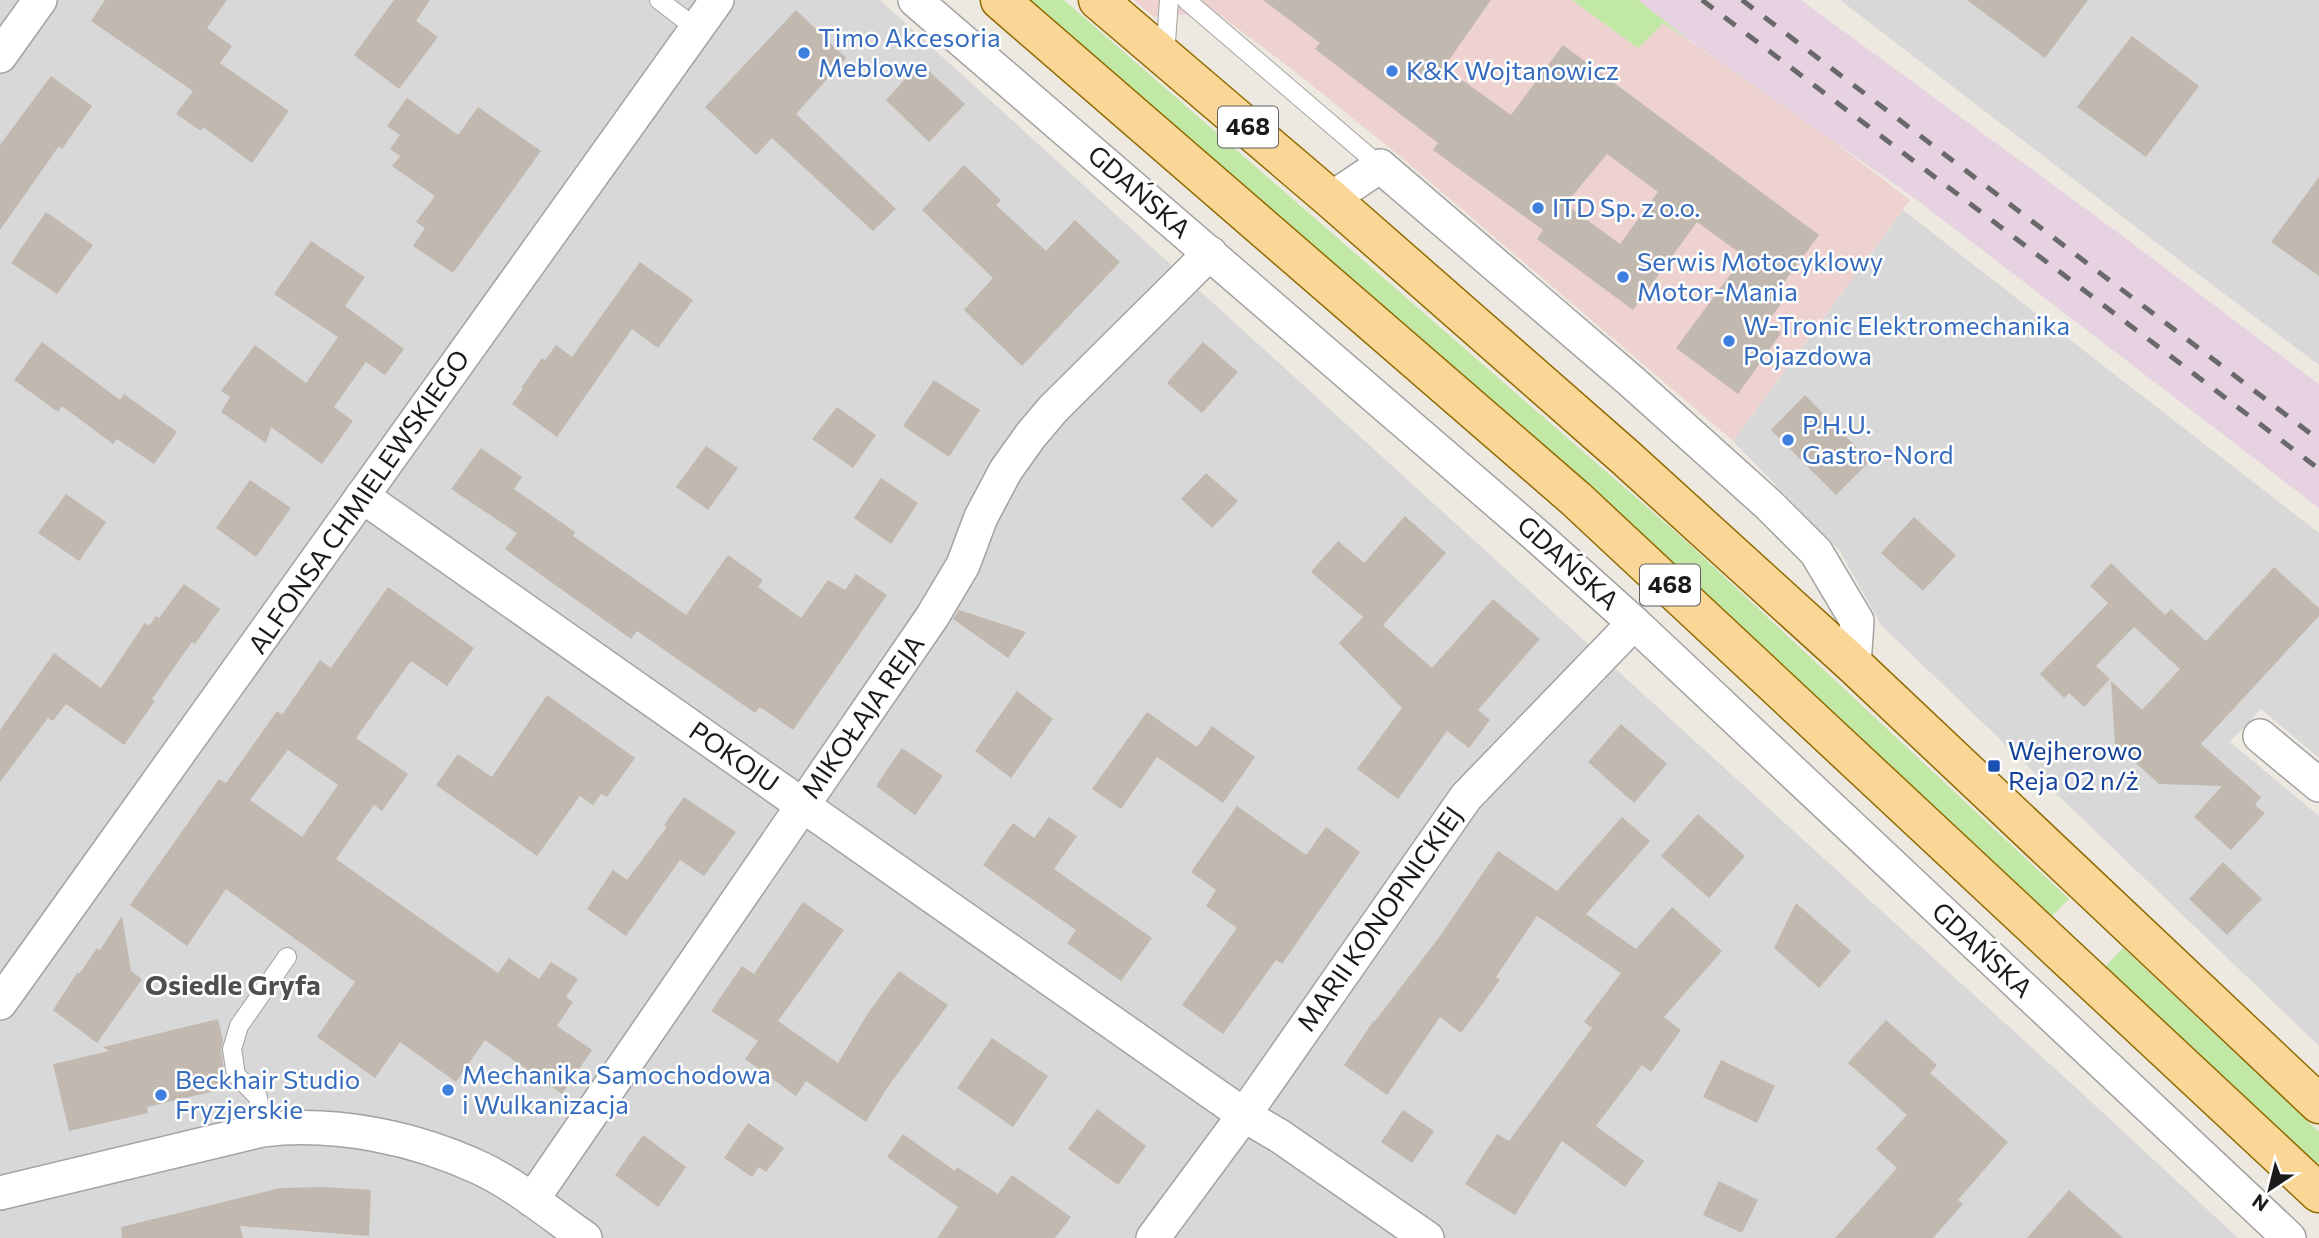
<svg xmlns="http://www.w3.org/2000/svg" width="2319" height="1238" viewBox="0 0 2319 1238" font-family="Commissioner,sans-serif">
<rect width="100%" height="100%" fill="#ede9e0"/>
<g fill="#d9d8d8">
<path d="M0,0h880l1204,1095 154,143h-2238z"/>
<path d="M1840,0h479v365l-165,-124z"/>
<path d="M1903,210l416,323v225l-58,-49 -31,33 89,74v230l-438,-421 -41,-74 -107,-110z"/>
</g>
<path fill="#eed2cf" d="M1134,0h438l66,48 25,-25 157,108 90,69 -177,241 -331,-283 -104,-84 -82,-62 -62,5z"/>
<path fill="#e6d2e1" d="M1572,0h229l319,234 199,150v124l-406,-311 -224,-157 -26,-17 -25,25z"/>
<g fill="#c1e8a5">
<path d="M1025,0h39l623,542 382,357 -19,19z"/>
<path d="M1572,0h66l51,40 -26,-17 -25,25z"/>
<path d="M2123,948l196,184v38l-215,-202z"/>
</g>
<g fill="#c1b8b0" fill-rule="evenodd">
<path d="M105,0h122l-20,28 25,18 -12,17 69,48 -37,52 -49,-36 -2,4 -25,-17 17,-23 -102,-70z"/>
<path d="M394,0h36l-14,21 22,16 -39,52 -45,-34z"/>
<path d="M1263,0h228l-47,67 67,48 52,-70 256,190 -46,62 8,7 -14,18 14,11 -43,61 -62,-46 68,-92 -47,-34 -64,88 -96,-71 6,-9 -110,-80 5,-7 -123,-94 5,-6zM1607,154l51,38 -38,52 -52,-38 2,-3 -2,-2z"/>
<path d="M1967,0h121l-43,58z"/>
<path d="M796,10l50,48 -50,56 100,95 -23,22 -101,-93 -16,17 -51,-48z"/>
<path d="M2132,36l67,50 -53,71 -69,-50z"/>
<path d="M920,63l45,41 -36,38 -43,-42z"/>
<path d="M51,76l41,30 -30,43 -3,-3 -59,84v-85z"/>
<path d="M407,98l51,37 20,-28 63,44 -88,122 -40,-27 12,-18 -9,-6 19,-26 -43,-30 8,-10 -10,-7 10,-14 -13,-9z"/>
<path d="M964,165l37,35 -5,5 50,46 29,-31 45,42 -98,104 -58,-56 29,-32 -71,-68z"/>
<path d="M2319,177v99l-48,-34z"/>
<path d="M46,212l47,33 -36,49 -46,-31z"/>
<path d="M311,241l54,36 -20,29 59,43 -19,26 -19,-13 -32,45 19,14 -31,43 -51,-37 -5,16 -45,-31 9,-15 -9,-6 34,-46 51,38 32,-46 -64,-43z"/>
<path d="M640,262l53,38 -35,48 -26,-19 -75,108 -45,-33 11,-15 -2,-1 21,-30 3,2 11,-15 16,12z"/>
<path d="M42,342l78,58 4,-6 53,38 -23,32 -37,-25 -4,5 -51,-38 -4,6 -44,-32z"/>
<path d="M1203,342l35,30 -36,41 -35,-30z"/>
<path d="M934,380l46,30 -31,47 -46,-31z"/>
<path d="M1805,395l65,66 -34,34 -65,-65z"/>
<path d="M837,407l39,28 -23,33 -41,-29z"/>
<path d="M706,446l32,22 -30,42 -32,-23z"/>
<path d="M481,448l41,29 -8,12 61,43 -2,4 113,79 42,-60 35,25 -5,7 43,31 27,-38 17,10 11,-16 31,21 -94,135 -30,-21 -4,-1 -4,5 -118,-82 -6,8 -126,-90 12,-16 -66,-44z"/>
<path d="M1206,473l32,28 -26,27 -31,-29z"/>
<path d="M881,478l37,25 -27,41 -37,-26z"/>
<path d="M250,480l41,28 -35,49 -40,-29z"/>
<path d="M66,494l40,28 -27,39 -41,-28z"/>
<path d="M1405,516l41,37 -63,72 49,43 61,-69 47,40 -62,71 12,10 -21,28 -22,-17 -49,68 -41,-30 45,-61 -63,-65 24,-26 -52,-45 27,-31 26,22z"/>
<path d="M1914,517l42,38 -33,36 -42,-38z"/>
<path d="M2111,563l54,52 6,-6 35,32 68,-74 45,41v8l-118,128 60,53 -6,8 10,8 -34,37 -37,-33 28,-31 -63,-2 -44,-40 -4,-63 31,29 38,-41 -46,-42 -38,39 14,13 -26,28 -15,-14 -5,5 -24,-24 68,-71 -18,-17z"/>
<path d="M184,584l36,25 -25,35 -3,-2 -40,57 3,2 -31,44 -58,-41 -13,17 -5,-3 -48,64v-52l54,-77 47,35 44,-65 4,3 7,-10 3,2z"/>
<path d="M388,587l86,61 -27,38 -36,-25 -55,77 52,36 -26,37 -8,-6 -38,54 162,114 11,-15 30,21 12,-17 27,17 -12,18 7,5 -16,24 35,24 -30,44 -77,-54 -29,42 -56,-40 -25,36 -58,-41 38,-55 -129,-93 -39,57 -57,-41 89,-126 7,4 51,-72 5,4 38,-55 11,8zM288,750l50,35 -36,52 -52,-37z"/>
<path d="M959,610l67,22 -18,26 -55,-39z"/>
<path d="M1017,691l36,28 -42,59 -36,-27z"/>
<path d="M547,695l88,63 -28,39 -6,-3 -8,11 -13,-9 -43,60 -101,-71 22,-31 34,23z"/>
<path d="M1147,712l50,35 15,-21 43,31 -32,46 -66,-46 -36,52 -29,-20z"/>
<path d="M1621,724l46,40 -33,39 -46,-41z"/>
<path d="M902,748l41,28 -28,39 -39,-29z"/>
<path d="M684,797l52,35 -32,44 -24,-16 -54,76 -39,-27 26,-39 14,10 40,-53 -3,-2z"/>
<path d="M1237,806l69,49 20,-28 34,25 -78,112 -6,-4 -53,74 -41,-29 55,-77 -31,-22 10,-16 -25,-18z"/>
<path d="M1698,814l47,42 -36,42 -48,-42z"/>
<path d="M1049,817l28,19 -23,33 98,69 -31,43 -54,-38 9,-13 -93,-65 30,-42 21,15z"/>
<path d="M1622,817l28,24 -64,73 50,35 36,-42 50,44 -58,66 17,13 -30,42 -9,-7 -46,61 48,35 -19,26 -63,-46 -47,74 -50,-31 32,-50 12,7 83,-113 -8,-6 37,-49 -84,-57 -41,61 4,3 -39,53 -21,-16 -53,78 -43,-30 30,-45 1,1 65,-85 58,-85 59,40z"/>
<path d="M2223,862l39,37 -35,36 -38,-36z"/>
<path d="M803,902l41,28 -66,91 60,42 30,-50 31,-42 49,34 -61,83 -21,34 -60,-41 -10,15 -51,-37 13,-18 -47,-30 31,-45 12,8z"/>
<path d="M1796,903l55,48 -32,37 -45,-40z"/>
<path d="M122,916l9,55 11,8 -45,64 -44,-33 24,-37h3l17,-25 3,2z"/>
<path d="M218,1019l5,21 -2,10 4,27 7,10 -85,20 1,6 -79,18 -16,-67 56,-13 -6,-4z"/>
<path d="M1886,1020l51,45 -7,8 78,69 -50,58 5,4 -30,34h-98l62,-70 -21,-19 31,-34 -59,-52z"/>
<path d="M992,1038l56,38 -35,51 -56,-39z"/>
<path d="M1721,1060l54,26 -18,37 -54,-26z"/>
<path d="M1097,1109l49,37 -28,39 -50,-36z"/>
<path d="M1403,1110l31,21 -22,32 -31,-21z"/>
<path d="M748,1123l36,25 -18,24 -7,-5 -7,10 -28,-19z"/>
<path d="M903,1134l52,37 2,-4 41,27 14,-19 59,42 -16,21h-118l21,-31 -71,-50z"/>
<path d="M643,1135l43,32 -28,40 -43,-32z"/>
<path d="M1719,1181l39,19 -16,33 -39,-18z"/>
<path d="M324,1187l47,3 -2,46 -129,-10 3,12h-121l-1,-11 159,-39z"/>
<path d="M2069,1190l54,48h-96z"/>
</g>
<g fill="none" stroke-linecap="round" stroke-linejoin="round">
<defs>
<g id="service">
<path d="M659,0l38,29"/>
<path d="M1186,0l194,166"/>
<path d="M1165,56l4,-56"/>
<path d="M262,1130l-4,-33 -22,-22 -4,-26 7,-23 48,-69"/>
</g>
<g id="minor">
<path d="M915,0l622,536 97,87 655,615"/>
<path d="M0,56l40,-56"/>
<path d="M1331,199l49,-33 251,215 138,124 47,47 41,69 -3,44"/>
<path d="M362,496l882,619 37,22 146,101"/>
<path d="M2260,736l59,49"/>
<path d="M0,1003l717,-1003"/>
<path d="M0,1193l262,-63c74,-9 154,8 220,39 37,18 70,46 103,69"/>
<path d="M532,1200l400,-583 31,-52 18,-48 25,-47 25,-35 22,-26 157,-156"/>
<path d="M1153,1238l91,-123 222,-318 168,-174"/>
</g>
<g id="primary">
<path d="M1000,0l576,499 743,694"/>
<path d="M1098,0l233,199 293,257 230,209 465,439"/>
</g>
</defs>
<use href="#service" stroke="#a2a2a2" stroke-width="20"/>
<use href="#minor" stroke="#a2a2a2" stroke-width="36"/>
<use href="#primary" stroke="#916b01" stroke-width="41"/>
<use href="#service" stroke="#fff" stroke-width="18"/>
<use href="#minor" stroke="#fff" stroke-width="33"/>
<use href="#primary" stroke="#fbd797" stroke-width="38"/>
<g stroke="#696969" stroke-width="5" stroke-dasharray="14 14" stroke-linecap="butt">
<path d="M1702,0l617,469"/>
<path d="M1742,0l577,440"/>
</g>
</g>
<g fill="#3f7fe0" stroke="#fff" stroke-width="2.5">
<circle cx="804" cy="53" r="7"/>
<circle cx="1392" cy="71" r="7"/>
<circle cx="1538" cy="208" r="7"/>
<circle cx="1623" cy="277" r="7"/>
<circle cx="1729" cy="341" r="7"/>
<circle cx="1788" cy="440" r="7"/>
<circle cx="448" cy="1090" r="7"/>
<circle cx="161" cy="1095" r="7"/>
</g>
<rect fill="#1a4fb4" stroke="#fff" stroke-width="2.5" x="1987" y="759" width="14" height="14" rx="3.5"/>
<g text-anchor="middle" stroke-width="5" stroke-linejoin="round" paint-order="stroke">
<g fill="#fff" stroke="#5f5f5f" stroke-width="2">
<rect x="1218" y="106.5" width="60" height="41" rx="5"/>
<rect x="1640" y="564.5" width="60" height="41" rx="5"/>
</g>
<g font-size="24" font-weight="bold" fill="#1b1b1b">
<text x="1248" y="135">468</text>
<text x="1670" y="593">468</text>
</g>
<g font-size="26" fill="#366cbe" stroke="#fff" text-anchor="start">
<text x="818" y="47">Timo Akcesoria<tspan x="818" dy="30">Meblowe</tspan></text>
<text x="1406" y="80">K&amp;K Wojtanowicz</text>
<text x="1552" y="217">ITD Sp. z o.o.</text>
<text x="1637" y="271">Serwis Motocyklowy<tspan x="1637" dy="30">Motor-Mania</tspan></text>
<text x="1743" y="335">W-Tronic Elektromechanika<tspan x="1743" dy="30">Pojazdowa</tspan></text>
<text x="1802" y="434">P.H.U.<tspan x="1802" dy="30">Gastro-Nord</tspan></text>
<text x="462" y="1084">Mechanika Samochodowa<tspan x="462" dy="30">i Wulkanizacja</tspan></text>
<text x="175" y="1089">Beckhair Studio<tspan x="175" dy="30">Fryzjerskie</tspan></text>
</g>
<g font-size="26" fill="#1b1b1b" stroke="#fff">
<text transform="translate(1139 192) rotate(41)" y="9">GDAŃSKA</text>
<text transform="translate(359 502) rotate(-55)" y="9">ALFONSA CHMIELEWSKIEGO</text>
<text transform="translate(1568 563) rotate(42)" y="9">GDAŃSKA</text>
<text transform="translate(863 717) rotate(-55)" y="9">MIKOŁAJA REJA</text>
<text transform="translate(734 757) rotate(35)" y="9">POKOJU</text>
<text transform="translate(1380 919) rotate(-55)" y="9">MARII KONOPNICKIEJ</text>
<text transform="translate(1982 950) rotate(43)" y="9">GDAŃSKA</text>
</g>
<g font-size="26" fill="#164399" stroke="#fff" text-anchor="start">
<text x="2008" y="760">Wejherowo<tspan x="2008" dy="30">Reja 02 n/ż</tspan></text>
</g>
<g font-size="28" font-weight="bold" fill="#4e4e4e" stroke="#fff">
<text x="233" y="995">Osiedle Gryfa</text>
</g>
</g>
<g transform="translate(2270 1189) rotate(215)" stroke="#ffffff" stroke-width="5" paint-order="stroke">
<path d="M0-5L12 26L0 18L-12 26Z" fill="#1b1b1b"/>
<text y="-10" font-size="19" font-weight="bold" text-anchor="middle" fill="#1b1b1b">N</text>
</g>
</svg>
